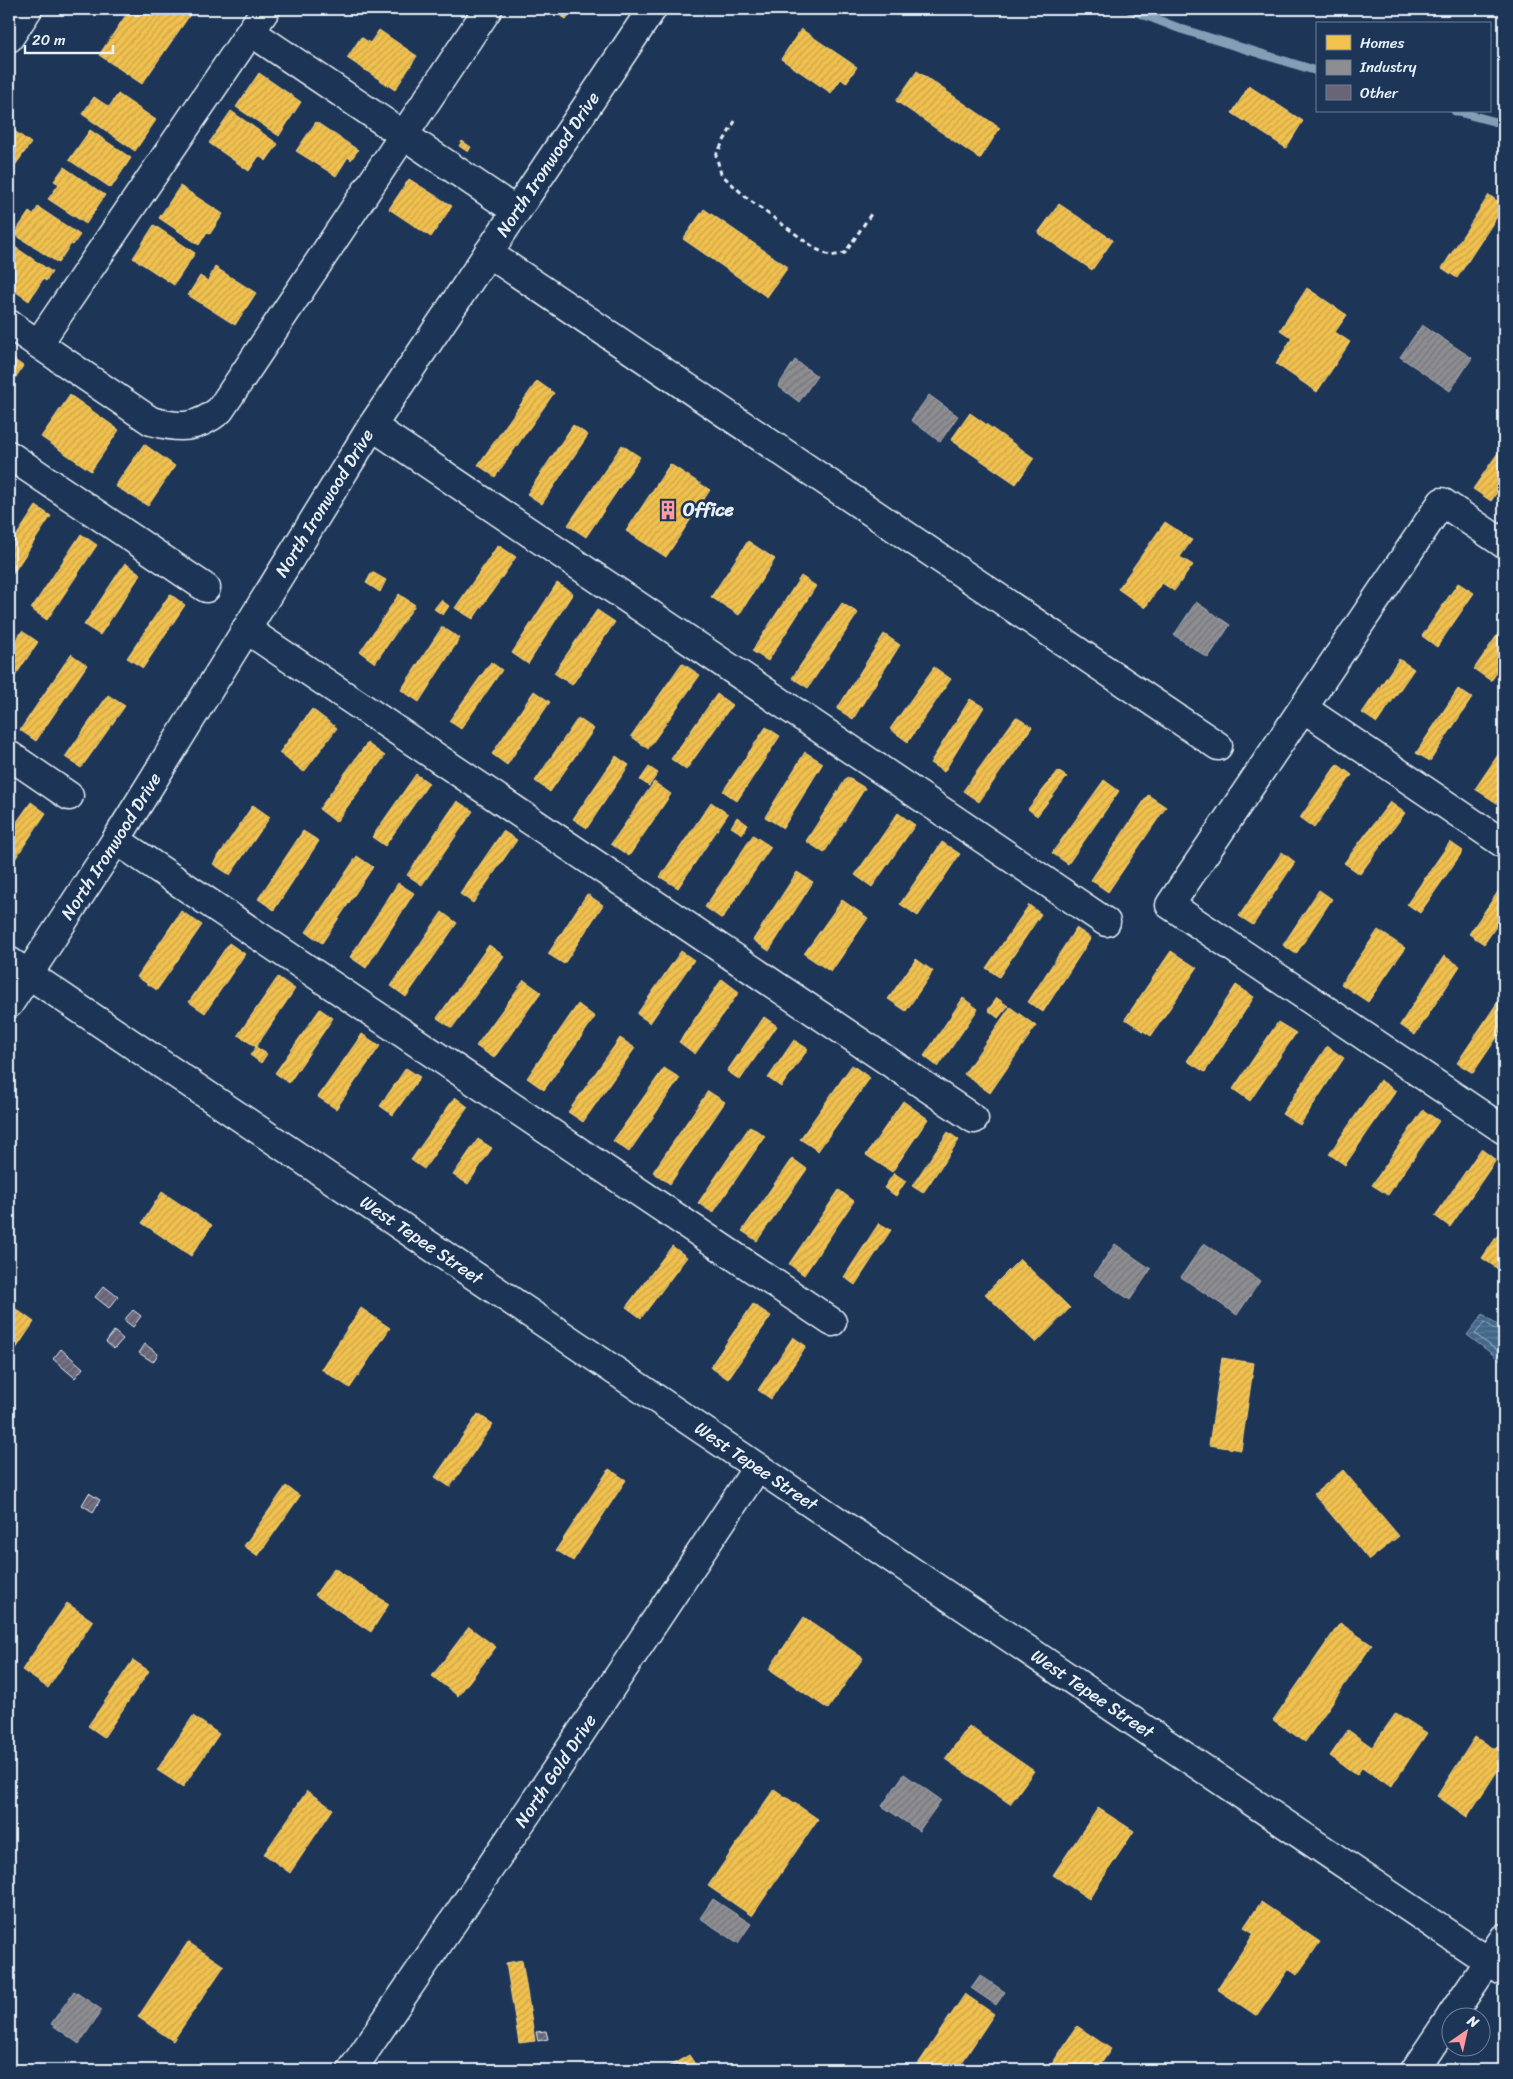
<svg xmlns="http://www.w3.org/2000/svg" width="1513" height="2079" viewBox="0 0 1513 2079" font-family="Sriracha,sans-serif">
<defs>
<pattern id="water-rules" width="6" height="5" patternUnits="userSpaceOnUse" patternTransform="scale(1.25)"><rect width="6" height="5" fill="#42678a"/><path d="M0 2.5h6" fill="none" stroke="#5d7d9b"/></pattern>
<pattern id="homes-hatch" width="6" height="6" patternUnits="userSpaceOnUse" patternTransform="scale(1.25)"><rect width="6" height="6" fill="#f2c14e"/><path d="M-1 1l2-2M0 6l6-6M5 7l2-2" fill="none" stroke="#c7a34d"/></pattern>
<pattern id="industry-hatch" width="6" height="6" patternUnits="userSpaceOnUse" patternTransform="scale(1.25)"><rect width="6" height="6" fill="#8d8d92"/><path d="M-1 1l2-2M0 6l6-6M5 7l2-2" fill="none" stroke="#747579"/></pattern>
<pattern id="building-hatch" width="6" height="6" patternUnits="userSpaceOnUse" patternTransform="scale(1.25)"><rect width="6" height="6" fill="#696477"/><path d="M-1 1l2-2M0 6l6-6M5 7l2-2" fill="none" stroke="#7e7b8b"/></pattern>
</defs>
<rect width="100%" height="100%" fill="#1d3557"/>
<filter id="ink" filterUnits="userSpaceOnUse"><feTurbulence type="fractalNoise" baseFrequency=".02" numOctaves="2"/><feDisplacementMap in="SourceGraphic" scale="10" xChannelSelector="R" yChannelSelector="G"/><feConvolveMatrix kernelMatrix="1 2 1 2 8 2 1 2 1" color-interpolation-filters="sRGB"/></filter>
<g filter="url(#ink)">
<path fill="url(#water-rules)" stroke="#849eb6" d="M1483,1314l21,16v33l-37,-28z"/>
<g fill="url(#homes-hatch)" stroke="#efcf81">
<path d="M130,9h64l-52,75 -43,-29z"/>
<path d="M550,9h23l-7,10z"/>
<path d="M801,29l56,38 -11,16 -5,-4 -10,14 -50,-34z"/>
<path d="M379,30l38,26 -22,34 -48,-32 14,-21 9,6z"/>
<path d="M917,71l83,57 -20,31 -84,-58z"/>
<path d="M259,73l42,29 -22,34 -43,-29z"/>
<path d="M1249,86l54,35 -17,27 -54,-35z"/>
<path d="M118,94l38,26 -21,31 -53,-37 12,-17 15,10z"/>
<path d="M231,111l47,33 -12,17 -7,-5 -10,15 -40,-28z"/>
<path d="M316,122l42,28 -7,10 -3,-3 -12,19 -40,-25z"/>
<path d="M9,127l22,16 -22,31z"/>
<path d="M90,130l41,28 -20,30 -42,-28z"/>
<path d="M462,141l9,6 -3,5 -9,-6z"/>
<path d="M64,167l41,28 -19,29 -38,-25 11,-15 -5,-3z"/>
<path d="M409,179l43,27 -21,31 -42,-28z"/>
<path d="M180,186l43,28 -13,20 -3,-2 -8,13 -40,-27z"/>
<path d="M1489,195l15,11 -47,72 -15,-10z"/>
<path d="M1059,204l54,36 -21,30 -54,-37z"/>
<path d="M38,207l42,28 -7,10 -2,-1 -13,19 -44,-29 15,-22 4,3z"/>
<path d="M704,209l84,58 -21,30 -84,-58z"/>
<path d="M154,225l41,28 -21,32 -41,-27z"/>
<path d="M15,247l37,25 -6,9 -3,-2 -14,22 -20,-14v-34l1,1z"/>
<path d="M215,267l41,26 -21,32 -47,-30 12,-19 8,5z"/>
<path d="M1307,288l40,27 -12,17 15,10 -33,50 -41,-28 16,-26 -12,-8z"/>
<path d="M9,356l14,10 -14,22z"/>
<path d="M537,381l17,12 -59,84 -17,-12z"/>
<path d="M70,395l49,35 -28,41 -50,-34z"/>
<path d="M970,413l64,45 -18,26 -65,-44z"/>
<path d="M573,425l15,10 -46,69 -15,-10z"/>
<path d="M144,444l31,22 -27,40 -33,-20z"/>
<path d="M1504,444v38l-13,19 -18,-12z"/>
<path d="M622,445l18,12 -54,80 -18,-12z"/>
<path d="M670,464l40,26 -44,67 -40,-26z"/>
<path d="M36,506l15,10 -39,59 -3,-2v-26z"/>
<path d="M1165,522l27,18 -12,17 13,8 -19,26 -12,-8 -17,25 -27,-19z"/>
<path d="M81,534l16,11 -50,75 -16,-11z"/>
<path d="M748,541l27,18 -36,56 -28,-18z"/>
<path d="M498,545l18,12 -43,62 -18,-11z"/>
<path d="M125,563l16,11 -41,61 -16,-10z"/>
<path d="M372,572l14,8 -6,12 -14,-9z"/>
<path d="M801,576l15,10 -48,75 -16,-10z"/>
<path d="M557,583l16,10 -45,71 -16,-11z"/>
<path d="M1458,583l16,10 -37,54 -15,-11z"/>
<path d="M170,594l15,11 -42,63 -16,-10z"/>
<path d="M399,594l16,11 -40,58 -15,-11z"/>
<path d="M441,600l8,6 -6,9 -9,-6z"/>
<path d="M842,603l16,10 -50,75 -16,-10z"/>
<path d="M597,610l18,12 -43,63 -18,-12z"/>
<path d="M1504,625v37l-13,19 -17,-12z"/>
<path d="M442,627l18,11 -41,64 -18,-12z"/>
<path d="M22,631l16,11 -29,43v-34z"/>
<path d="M884,634l16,11 -47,74 -16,-10z"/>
<path d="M71,654l16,11 -51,76 -16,-11z"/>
<path d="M1399,659l15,10 -37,54 -15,-10z"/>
<path d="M491,662l11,8 -41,59 -12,-8z"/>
<path d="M682,663l18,12 -52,74 -17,-13z"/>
<path d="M934,667l17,12 -43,63 -18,-13z"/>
<path d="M1458,689l14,9 -42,63 -14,-8z"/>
<path d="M534,691l16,11 -43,63 -15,-11z"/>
<path d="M717,694l15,11 -46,65 -15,-11z"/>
<path d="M108,695l17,11 -44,62 -16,-11z"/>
<path d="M970,699l14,8 -40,65 -14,-9z"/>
<path d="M312,709l25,19 -33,44 -25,-19z"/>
<path d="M1016,717l16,10 -53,75 -16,-11z"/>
<path d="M578,718l16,11 -44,63 -15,-11z"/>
<path d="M766,727l14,9 -43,65 -14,-10z"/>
<path d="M367,743l18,13 -49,66 -17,-13z"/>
<path d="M1504,746v59l-1,2 -28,-18z"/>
<path d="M805,752l18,11 -40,65 -18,-11z"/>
<path d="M616,756l13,9 -42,63 -14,-9z"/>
<path d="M1337,764l15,11 -38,53 -14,-10z"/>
<path d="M649,767l9,6 -9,13 -9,-6z"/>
<path d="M1058,771l9,6 -30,39 -9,-7z"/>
<path d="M416,774l13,9 -44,63 -13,-9z"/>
<path d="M847,777l18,11 -41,65 -18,-12z"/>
<path d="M1104,780l15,11 -51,73 -16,-11z"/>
<path d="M654,782l17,12 -42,62 -18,-12z"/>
<path d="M1148,795l18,12 -58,85 -17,-12z"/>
<path d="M457,801l16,10 -51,74 -15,-10z"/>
<path d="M31,802l15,11 -37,55v-35z"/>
<path d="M711,802l17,12 -50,74 -18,-11z"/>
<path d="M1390,802l15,11 -45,61 -16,-11z"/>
<path d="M253,805l17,12 -40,58 -17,-11z"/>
<path d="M898,813l17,12 -43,62 -17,-12z"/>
<path d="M737,817l11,8 -6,9 -11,-7z"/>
<path d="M303,831l16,10 -45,69 -16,-11z"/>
<path d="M503,831l14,9 -44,63 -13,-9z"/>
<path d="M753,835l18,12 -49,72 -17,-12z"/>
<path d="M942,842l18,12 -42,62 -18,-12z"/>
<path d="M1450,842l13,9 -43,62 -13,-9z"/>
<path d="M1282,852l13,10 -42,63 -14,-9z"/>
<path d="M357,856l16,11 -51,76 -16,-11z"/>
<path d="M797,872l16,10 -44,69 -16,-11z"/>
<path d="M398,883l16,10 -48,75 -16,-11z"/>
<path d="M1504,883v32l-20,29 -15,-10z"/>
<path d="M1319,890l13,9 -36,55 -13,-9z"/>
<path d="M587,894l16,11 -39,59 -16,-10z"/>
<path d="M842,900l26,18 -37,54 -27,-18z"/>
<path d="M1029,905l12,9 -42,63 -13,-9z"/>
<path d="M181,911l21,14 -45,65 -20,-13z"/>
<path d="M442,912l15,11 -51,74 -15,-11z"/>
<path d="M1076,928l15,10 -48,74 -15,-10z"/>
<path d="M1378,930l27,18 -37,54 -27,-18z"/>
<path d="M229,943l16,11 -40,59 -16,-11z"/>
<path d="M489,945l15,11 -52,72 -15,-10z"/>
<path d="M681,951l13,9 -44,63 -13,-9z"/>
<path d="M1171,951l26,17 -46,68 -26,-17z"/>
<path d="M1444,956l16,10 -45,69 -15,-10z"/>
<path d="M916,959l17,12 -27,40 -18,-12z"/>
<path d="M278,977l17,12 -39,58 -18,-12z"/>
<path d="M722,979l17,13 -44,62 -16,-12z"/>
<path d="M524,980l17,12 -47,66 -18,-12z"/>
<path d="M1236,985l18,12 -49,75 -18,-11z"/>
<path d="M963,998l15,11 -40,58 -14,-11z"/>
<path d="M997,998l11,8 -10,12 -10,-8z"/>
<path d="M1499,1000l5,4v23l-31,46 -16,-10z"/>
<path d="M578,1004l17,13 -51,73 -17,-12z"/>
<path d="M1010,1007l26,19 -46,67 -26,-19z"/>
<path d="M320,1009l13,9 -44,65 -14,-10z"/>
<path d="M764,1017l13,9 -37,54 -13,-9z"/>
<path d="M1278,1022l18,11 -46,68 -17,-12z"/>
<path d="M362,1034l18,12 -44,63 -18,-12z"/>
<path d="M620,1038l15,10 -52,74 -15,-10z"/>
<path d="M794,1040l14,9 -27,38 -13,-9z"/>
<path d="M1327,1046l17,12 -44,67 -18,-11z"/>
<path d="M256,1047l11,7 -6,9 -11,-8z"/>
<path d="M852,1065l18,13 -52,73 -18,-12z"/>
<path d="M406,1068l14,9 -27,38 -13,-9z"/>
<path d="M664,1068l16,10 -51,74 -16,-11z"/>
<path d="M1380,1080l16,11 -51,74 -16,-11z"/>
<path d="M708,1091l17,11 -55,82 -17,-12z"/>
<path d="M455,1097l13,10 -44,62 -13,-9z"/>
<path d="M903,1101l25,18 -36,53 -26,-17z"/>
<path d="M1423,1110l16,11 -51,74 -16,-10z"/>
<path d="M750,1126l15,10 -52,77 -15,-10z"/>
<path d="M948,1132l11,8 -36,53 -11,-7z"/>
<path d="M478,1139l14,9 -24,36 -15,-9z"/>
<path d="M1481,1149l15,11 -46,67 -15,-11z"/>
<path d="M792,1158l15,11 -50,72 -15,-10z"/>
<path d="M894,1173l12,8 -10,15 -12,-8z"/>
<path d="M839,1190l15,11 -50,74 -15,-11z"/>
<path d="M162,1192l50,33 -21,31 -49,-33z"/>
<path d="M879,1223l12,7 -36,55 -11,-8z"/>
<path d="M1504,1226v33l-6,10 -16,-11z"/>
<path d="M672,1246l15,11 -46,61 -15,-11z"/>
<path d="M1020,1259l50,49 -34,35 -51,-49z"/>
<path d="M9,1304l25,18 -25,37z"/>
<path d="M753,1304l18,12 -43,63 -18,-12z"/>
<path d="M361,1308l29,20 -40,60 -29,-19z"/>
<path d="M793,1337l13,9 -35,53 -13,-9z"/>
<path d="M1222,1358l32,5 -13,87 -32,-5z"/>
<path d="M478,1414l15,10 -43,63 -15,-10z"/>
<path d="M609,1469l17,11 -53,81 -17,-11z"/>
<path d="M1343,1470l56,66 -30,24 -55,-66z"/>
<path d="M286,1486l14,10 -42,60 -14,-10z"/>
<path d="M334,1568l55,36 -18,28 -56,-37z"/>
<path d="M67,1603l26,18 -45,67 -26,-18z"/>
<path d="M804,1617l59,41 -35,51 -59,-40z"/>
<path d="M1340,1623l32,22 -67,97 -32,-22z"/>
<path d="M469,1627l27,20 -38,49 -26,-20z"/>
<path d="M133,1660l16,11 -45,66 -16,-11z"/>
<path d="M1396,1713l31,20 -36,54 -29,-20 -5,8 -27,-19 18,-26 24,17z"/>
<path d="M193,1716l26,18 -36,53 -26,-17z"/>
<path d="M969,1726l65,45 -24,33 -65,-45z"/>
<path d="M1475,1737l17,11 9,-1 3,2v12l-37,56 -30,-21z"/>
<path d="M774,1789l44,30 -66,97 -44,-30z"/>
<path d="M307,1791l26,18 -43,64 -26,-19z"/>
<path d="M1098,1808l36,23 -45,68 -36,-24z"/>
<path d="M1261,1902l59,40 -23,33 -8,-6 -32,47 -40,-27 37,-56 -10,-6z"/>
<path d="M188,1942l36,24 -51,75 -35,-24z"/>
<path d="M522,1960l13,81 -16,2 -13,-80z"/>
<path d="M965,1994l29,20 -37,56h-37l-4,-3z"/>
<path d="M1077,2026l34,23 -14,21h-49z"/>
<path d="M689,2055l10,15h-36z"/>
</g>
<g fill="url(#industry-hatch)" stroke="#a8abb1">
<path d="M1422,325l50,33 -22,33 -50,-34z"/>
<path d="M795,360l22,16 -18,26 -21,-16z"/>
<path d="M929,395l29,21 -18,26 -29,-22z"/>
<path d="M1196,602l34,23 -22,33 -34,-23z"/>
<path d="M1204,1243l56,38 -23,34 -56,-38z"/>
<path d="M1115,1244l36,25 -21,31 -36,-25z"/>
<path d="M904,1774l37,26 -22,31 -37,-25z"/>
<path d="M713,1899l38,25 -13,19 -38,-25z"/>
<path d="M980,1975l25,17 -9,13 -25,-17z"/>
<path d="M74,1991l28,19 -23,34 -28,-20z"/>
</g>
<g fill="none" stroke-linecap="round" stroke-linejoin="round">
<path stroke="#a6bacc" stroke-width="1" d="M1504,1333h-4l-15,-11 -10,12 29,22"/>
<g stroke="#849eb6" stroke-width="9">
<path d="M1129,9l52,20 136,42"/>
<path d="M1455,111l49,13"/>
</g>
</g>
<g fill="url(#building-hatch)" stroke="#e8f1f8">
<path d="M104,1286l14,11 -9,11 -14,-11z"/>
<path d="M133,1310l8,6 -8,11 -9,-7z"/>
<path d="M114,1331l9,8 -9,10 -8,-7z"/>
<path d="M145,1344l13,10 -5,8 -14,-9z"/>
<path d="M61,1349l22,19 -8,10 -22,-19z"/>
<path d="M89,1493l11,7 -7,12 -11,-7z"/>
<path d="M546,2031l2,8 -10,2 -2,-9z"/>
</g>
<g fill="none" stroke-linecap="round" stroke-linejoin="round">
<defs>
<g id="minor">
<path d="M251,32l265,179"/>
<path d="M9,38l19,-29"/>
<path d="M488,253l730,493"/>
<path d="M9,324l142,97c29,8 46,8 69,-11l268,-401"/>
<path d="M38,344l228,-335"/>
<path d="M372,426l734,496"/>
<path d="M9,455l197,133"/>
<path d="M1504,544l-62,-42 -272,403 334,225"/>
<path d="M246,629l728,490"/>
<path d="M1303,708l201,136"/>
<path d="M9,755l60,41"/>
<path d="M116,840l716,482"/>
<path id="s1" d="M9,961l1495,1011"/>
<path id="s2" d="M9,1004l107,-164 256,-414 280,-417"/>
<path d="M1451,2016l53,-78"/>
<path id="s3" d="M352,2070l178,-261 227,-341"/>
<path d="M1415,2070l35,-52"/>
</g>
</defs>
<use href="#minor" stroke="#e8f1f8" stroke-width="31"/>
<path stroke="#e8f1f8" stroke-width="3" stroke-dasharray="5 4" stroke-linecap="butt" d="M735,121l-19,34 5,19 27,25 68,50 15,7 14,-3 26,-39"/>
<use href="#minor" stroke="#1d3557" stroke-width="28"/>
</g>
</g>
<defs>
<symbol id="building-bare" viewBox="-9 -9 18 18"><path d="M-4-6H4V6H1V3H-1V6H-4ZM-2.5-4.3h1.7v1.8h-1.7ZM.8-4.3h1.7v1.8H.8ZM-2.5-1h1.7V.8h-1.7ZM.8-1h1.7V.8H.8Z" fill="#ff9aa2" stroke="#1d3557" stroke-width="2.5" paint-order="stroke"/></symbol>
</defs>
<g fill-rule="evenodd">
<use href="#building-bare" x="654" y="496" width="28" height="28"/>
</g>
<g text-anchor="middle" stroke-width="5" stroke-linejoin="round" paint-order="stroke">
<g font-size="18" fill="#e8f1f8" stroke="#1d3557">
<text dy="6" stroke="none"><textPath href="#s2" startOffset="998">North Ironwood Drive</textPath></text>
<text dy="6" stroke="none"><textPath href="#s2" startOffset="592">North Ironwood Drive</textPath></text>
<text dy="6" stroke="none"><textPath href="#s2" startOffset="188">North Ironwood Drive</textPath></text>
<text dy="6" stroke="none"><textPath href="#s1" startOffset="498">West Tepee Street</textPath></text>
<text dy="6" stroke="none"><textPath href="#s1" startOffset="902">West Tepee Street</textPath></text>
<text dy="6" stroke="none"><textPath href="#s1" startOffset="1308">West Tepee Street</textPath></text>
<text dy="6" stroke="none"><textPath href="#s3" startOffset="362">North Gold Drive</textPath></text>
</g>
<g font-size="18" font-weight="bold" fill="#e8f1f8" stroke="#1d3557" text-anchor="start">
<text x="683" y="516">Office</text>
</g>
</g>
<rect width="1513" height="2079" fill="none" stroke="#1d3557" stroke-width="30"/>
<rect x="15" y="15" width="1483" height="2049" fill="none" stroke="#e8f1f8" stroke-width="2" filter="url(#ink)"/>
<rect x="1316" y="22" width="175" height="90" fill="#1d3557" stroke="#6e8097"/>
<rect x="1326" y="35" width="25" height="15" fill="#f2c14e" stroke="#6e8097"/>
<text x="1360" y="48" font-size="15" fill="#e8f1f8">Homes</text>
<rect x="1326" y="60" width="25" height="15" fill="#8d8d92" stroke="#6e8097"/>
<text x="1360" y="72" font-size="15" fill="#e8f1f8">Industry</text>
<rect x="1326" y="85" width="25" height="15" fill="#696477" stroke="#6e8097"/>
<text x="1360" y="98" font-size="15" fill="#e8f1f8">Other</text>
<g transform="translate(1466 2032) rotate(34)"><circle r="24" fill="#1d3557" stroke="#6e8097"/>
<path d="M0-4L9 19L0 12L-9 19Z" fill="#ff9aa2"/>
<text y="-8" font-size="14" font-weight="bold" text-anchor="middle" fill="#e8f1f8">N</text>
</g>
<path d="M25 45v8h88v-8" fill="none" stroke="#e8f1f8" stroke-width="2.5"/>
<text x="32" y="45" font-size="15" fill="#e8f1f8" stroke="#1d3557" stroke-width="4" paint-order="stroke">20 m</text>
</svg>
